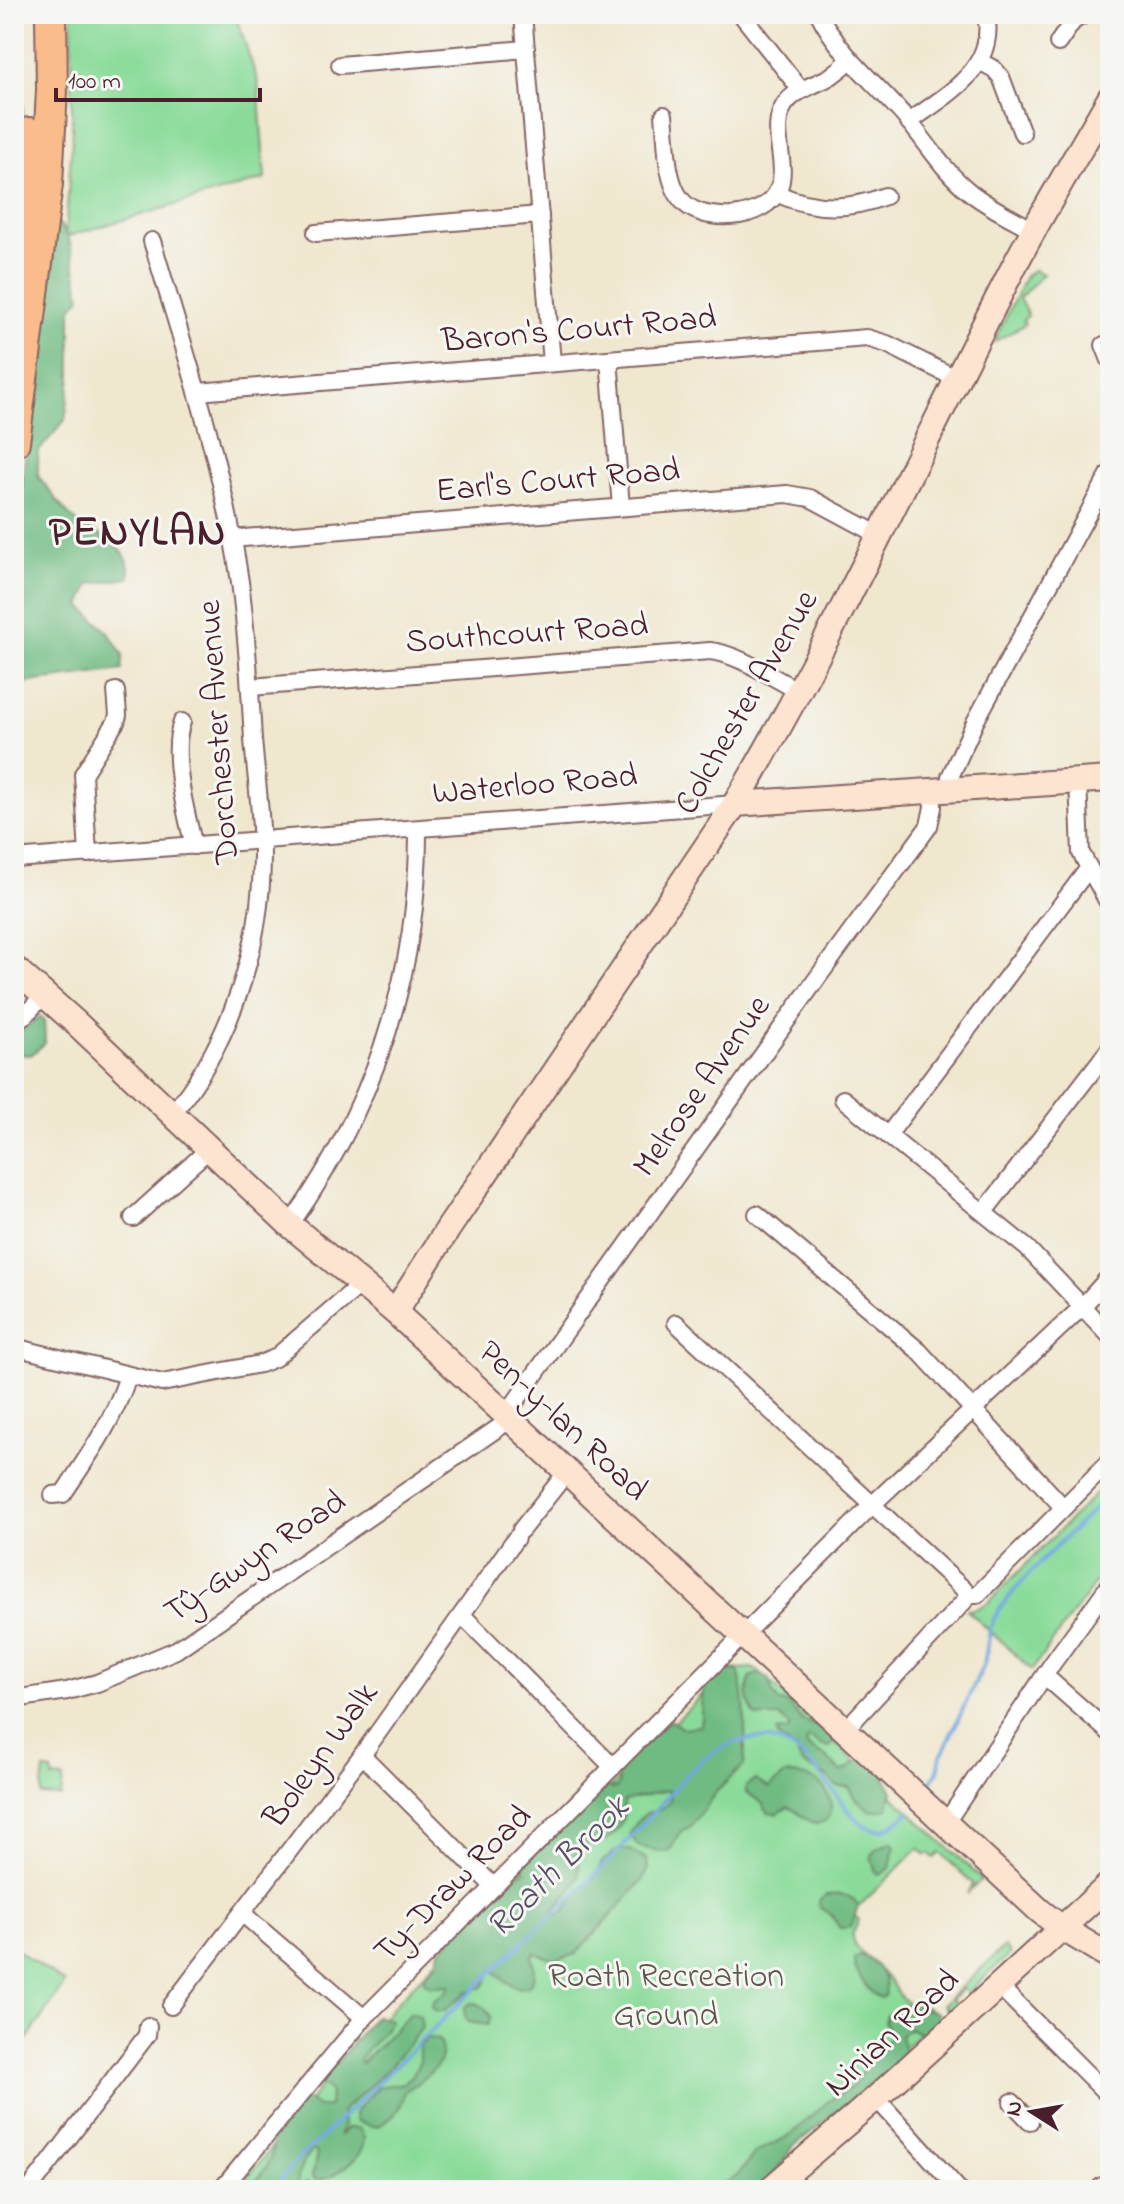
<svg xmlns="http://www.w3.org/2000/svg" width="1124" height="2204" font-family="'Indie Flower',sans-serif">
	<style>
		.green { fill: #8adb9a; stroke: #6a7d62; stroke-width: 2 }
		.forest { fill: #6fbb82; stroke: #5c6d56; stroke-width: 2 }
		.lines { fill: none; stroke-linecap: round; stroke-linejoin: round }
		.stream { stroke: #72a8e0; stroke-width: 4 }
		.street-casing { stroke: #846564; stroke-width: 20 }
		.secondary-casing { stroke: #846564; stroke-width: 28 }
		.highway-casing { stroke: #846564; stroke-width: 34 }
		.street { stroke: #fff; stroke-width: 16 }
		.secondary { stroke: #fde4d1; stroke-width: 24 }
		.highway { stroke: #fabc8b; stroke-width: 30 }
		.labels { text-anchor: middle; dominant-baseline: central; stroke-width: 6; stroke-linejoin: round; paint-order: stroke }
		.street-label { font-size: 34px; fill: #4a1f2b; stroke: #f6f6f2 }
		.park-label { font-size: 34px; fill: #5d574c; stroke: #f6f6f2 }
		.water-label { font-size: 36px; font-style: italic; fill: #584f6a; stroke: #f6f6f2 }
		.district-label { font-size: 42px; font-weight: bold; letter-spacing: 2px; fill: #4a1f2b; stroke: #f6f6f2 }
	</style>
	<rect width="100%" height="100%" fill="#f6f6f2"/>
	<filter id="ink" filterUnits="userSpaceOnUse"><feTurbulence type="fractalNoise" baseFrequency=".0125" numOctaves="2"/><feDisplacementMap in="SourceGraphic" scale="16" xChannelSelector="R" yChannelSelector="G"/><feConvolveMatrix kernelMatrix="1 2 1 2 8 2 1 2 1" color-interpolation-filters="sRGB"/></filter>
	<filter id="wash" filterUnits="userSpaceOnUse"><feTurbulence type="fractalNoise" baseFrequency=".006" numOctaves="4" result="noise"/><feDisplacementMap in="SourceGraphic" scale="32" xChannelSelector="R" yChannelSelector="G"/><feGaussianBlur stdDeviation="1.8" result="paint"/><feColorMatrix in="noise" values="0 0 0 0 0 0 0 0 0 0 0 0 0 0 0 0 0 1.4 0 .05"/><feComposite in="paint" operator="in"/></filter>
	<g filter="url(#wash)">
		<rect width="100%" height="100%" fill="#f0e7cf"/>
		<!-- green -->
		<g class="green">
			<path d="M72,14H235L258,82L265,179L65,237L72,140Z"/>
			<path d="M1034,270L1043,274L1019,298L1028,316L1023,320L1025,324L994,342L1026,275Z"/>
			<path d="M1110,1479V1562L1032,1670L967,1610L976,1609L989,1602Z"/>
			<path d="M752,1668L758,1671L982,1879L967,1894L973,1884L943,1855L940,1853L934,1858L929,1853L926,1855L919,1848L852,1913L859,1920L852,1935L856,1947L890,1981L901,1998L908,2003L927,2007L935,2017V2021L735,2190H237L342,2061L390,2010L521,1871L614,1784L723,1674L728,1670Z"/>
			<path d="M44,1770L52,1771V1778L63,1779L61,1797L41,1795Z"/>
			<path d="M1004,1947L1010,1954L967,1993L963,1989L952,1999L956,2003L948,2011L943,2005Z"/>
			<path d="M14,1948L65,1983L14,2059Z"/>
		</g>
		<!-- forest -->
		<g class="forest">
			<path d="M14,14H20L23,118L17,137L14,163Z"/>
			<path d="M59,223L69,239L81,297L71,309V377L65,420L38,452V476C49,489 59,505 71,517C93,537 133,540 129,578L90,584L81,606L109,633L123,655L122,670L22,683L14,689V539L23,517L21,496L26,449L55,227Z"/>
			<path d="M40,1016L44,1020L45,1043L31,1055L14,1054V1036Z"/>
			<path d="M728,1670L738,1671C746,1693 746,1741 744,1765L717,1791L690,1827L682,1830L670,1850L662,1852L638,1846L630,1834C633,1828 637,1820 643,1816C655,1807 665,1814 671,1797L667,1790L624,1801C626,1831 610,1844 581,1846L576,1852C587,1886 567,1889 553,1912L557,1915L563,1913L577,1893L595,1877L602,1862L618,1849L629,1850L647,1859L648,1868L642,1881L576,1954L555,1960L535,1953L532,1956C541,1998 514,1994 493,1969L483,1987L468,1991L445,2010L436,2011L432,2007L433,2001L446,1992L450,1985L431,1986L424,1982V1977L437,1963L440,1950L506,1879L525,1871L523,1863L591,1794L596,1796L601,1791L598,1787L607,1785L612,1789L617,1788L619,1783L617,1777L621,1771V1764L664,1725L671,1720L681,1728L701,1726C704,1710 700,1695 707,1680Z"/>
			<path d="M760,1674L769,1679L772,1692L779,1702L787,1703L802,1720L831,1732L834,1741L830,1747L823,1746L809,1738L806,1742L808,1747L825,1756L840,1771L846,1770L859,1759L880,1766L892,1792L887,1809L871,1811L857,1800L849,1787L836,1786C833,1783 830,1778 826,1776C813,1768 799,1769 797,1750L778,1737L777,1732L787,1731L791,1727L780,1717H757C747,1706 745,1689 751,1676Z"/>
			<path d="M794,1774C803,1776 812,1778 819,1783C831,1792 840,1823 816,1823C806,1822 797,1810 788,1807L777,1814L768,1813L762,1803L746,1792V1786L755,1780L769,1788L785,1775Z"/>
			<path d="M891,1842L896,1847L893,1851L890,1868L882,1874L876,1873L871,1857L876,1849Z"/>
			<path d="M826,1895C839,1894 851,1893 858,1905L852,1925L848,1928H840L831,1915L819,1907V1901Z"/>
			<path d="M861,1955C878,1962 889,1978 885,1995L881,1998C870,1995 852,1970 854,1958Z"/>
			<path d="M470,2003C481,2003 486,2007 491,2017L488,2025L469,2022L465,2016L464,2008Z"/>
			<path d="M905,2005C916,2012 923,2005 937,2013L940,2024L933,2033L923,2034L909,2028L901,2036L905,2052L900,2060L793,2147L767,2183L753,2190H719L721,2186L737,2176L756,2152L789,2136L828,2101L852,2087L876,2049L891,2038L885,2022L887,2015Z"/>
			<path d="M411,2013L420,2016L422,2028L386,2071L341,2112L343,2124L340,2135L347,2128H359C378,2150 336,2177 318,2181L312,2177L317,2153L314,2150C304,2158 295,2174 299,2186L306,2182L312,2183L311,2190H247C262,2176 277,2156 272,2135L303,2097L317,2107H329L330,2092L320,2082L375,2016L390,2020C384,2037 366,2045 359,2062L361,2064Z"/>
			<path d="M429,2038L439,2040C450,2066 423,2079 405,2091C402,2103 401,2107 393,2115C374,2131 380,2128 356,2121L355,2112L378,2087L403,2083L412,2076L419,2063V2046Z"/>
		</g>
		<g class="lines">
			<!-- stream -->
			<g class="stream">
				<path d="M929,1785L938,1771L941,1756L983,1666C988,1652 987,1638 992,1624C1001,1595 1085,1519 1110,1494"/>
				<path d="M272,2190L296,2161C372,2091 444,2017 519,1946C544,1923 570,1900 594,1876C614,1856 633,1835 652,1814C675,1790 696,1758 728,1745C819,1708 838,1841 884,1829C894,1826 902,1818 909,1812"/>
			</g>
		</g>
	</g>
	<g filter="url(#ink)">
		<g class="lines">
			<!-- street casing -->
			<g class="street-casing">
				<g id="street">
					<path d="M523,14L552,363"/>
					<path d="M741,14L801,90"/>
					<path d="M819,14C840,56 876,83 906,118C928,144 944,172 971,193C990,208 1014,219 1035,231"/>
					<path d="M1104,14L1110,19"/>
					<path d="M1058,43L1073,21L1086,14"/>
					<path d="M979,61L994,69L1001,77L1022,133"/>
					<path d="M340,65L526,49"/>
					<path d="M664,115C667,140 665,177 680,198C699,226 767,221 779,188C789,161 768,130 785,104C796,89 816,85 831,76C838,71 844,66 850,60"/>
					<path d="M909,122C947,94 997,69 986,14"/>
					<path d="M776,193C812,210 848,211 885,196"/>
					<path d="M316,233L540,215"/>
					<path d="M152,241C186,354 223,466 240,582C247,634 250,687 253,739C256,778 262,816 262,855C262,946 231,1043 172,1114"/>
					<path d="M1104,345L1110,360"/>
					<path d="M609,359L621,507"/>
					<path d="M197,392L867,338L887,344L957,379"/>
					<path d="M232,539L787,494L810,498L879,535"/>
					<path d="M250,687L710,651C736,653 775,679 799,691"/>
					<path d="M182,722C170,754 186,813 194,846"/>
					<path d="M1078,780L1081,853L1110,906"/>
					<path d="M949,788L950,777L975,722L1110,473"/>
					<path d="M88,854L83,774L116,722L118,715L116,691"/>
					<path d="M14,859L735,804"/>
					<path d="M14,1022L26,1014L45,994"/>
					<path d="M843,1099L1027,1248L1110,1336"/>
					<path d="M889,1134L1088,869"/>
					<path d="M984,1212L1110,1048"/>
					<path d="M757,1214L919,1351L1063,1507"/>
					<path d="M133,1218L209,1149"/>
					<path d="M290,1225C374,1106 419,976 418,829"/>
					<path d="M676,1323L970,1595"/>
					<path d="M14,1347L162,1383L260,1364L275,1358L361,1284"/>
					<path d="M506,1415L818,977L929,826L933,807L932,789"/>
					<path d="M53,1495L63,1494C89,1455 113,1422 128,1376"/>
					<path d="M521,1530L567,1472"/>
					<path d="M462,1615L613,1767"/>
					<path d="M1045,1676L1110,1733"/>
					<path d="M14,1699L67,1691L97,1683L176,1650L511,1419"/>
					<path d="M845,1730L970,1595H977L1110,1461"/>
					<path d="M362,1755L494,1887"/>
					<path d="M945,1824L1052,1664L1110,1584"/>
					<path d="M243,1914L364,2018"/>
					<path d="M997,1984L1110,2097"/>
					<path d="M171,2006L362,1755L516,1538"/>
					<path d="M876,2098L959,2190"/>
					<path d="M1012,2102L1030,2121"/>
					<path d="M29,2190L147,2035L148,2026"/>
					<path d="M221,2190L364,2018L873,1504L1082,1307L1110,1276"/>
					<path d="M1098,2190L1102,2186"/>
				</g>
			</g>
			<!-- secondary casing -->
			<g class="secondary-casing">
				<g id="secondary">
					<path d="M735,804L1110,779"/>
					<path d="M14,968L75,1022L290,1225L395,1312L1040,1911L1062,1928L1110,1957"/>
					<path d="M395,1312L448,1229L735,804C834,637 915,460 1003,288C1035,223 1074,161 1110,98"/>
					<path d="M769,2190L876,2098L1110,1884"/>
				</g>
			</g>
			<!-- highway casing -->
			<g class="highway-casing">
				<g id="highway">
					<path d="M20,233L29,133"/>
					<path d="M14,442L47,184L52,90L51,14"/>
				</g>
			</g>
			<!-- street -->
			<use href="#street" class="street"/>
			<!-- secondary -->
			<use href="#secondary" class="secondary"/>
			<!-- highway -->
			<use href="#highway" class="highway"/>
		</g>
	</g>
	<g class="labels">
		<!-- street labels -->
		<g class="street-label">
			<text transform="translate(579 331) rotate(-5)">Baron's Court Road</text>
			<text transform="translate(558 482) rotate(-5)">Earl's Court Road</text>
			<text transform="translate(527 635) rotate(-4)">Southcourt Road</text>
			<text transform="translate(748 703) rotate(-60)">Colchester Avenue</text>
			<text transform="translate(220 732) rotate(-94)">Dorchester Avenue</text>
			<text transform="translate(535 786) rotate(-5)">Waterloo Road</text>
			<text transform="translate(703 1087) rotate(-55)">Melrose Avenue</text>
			<text transform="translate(562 1422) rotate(43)">Pen-y-lan Road</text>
			<text transform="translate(256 1558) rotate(-34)">Tŷ-Gwyn Road</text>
			<text transform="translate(322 1756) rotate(-54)">Boleyn Walk</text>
			<text transform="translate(454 1885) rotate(-45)">Ty-Draw Road</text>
			<text transform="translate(893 2034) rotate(-43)">Ninian Road</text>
		</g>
		<!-- park labels -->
		<g class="park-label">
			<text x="666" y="1978">Roath Recreation<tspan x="666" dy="39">Ground</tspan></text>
		</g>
		<!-- water labels -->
		<g class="water-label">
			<text transform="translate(559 1868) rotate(-45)">Roath Brook</text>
		</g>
		<!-- district labels -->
		<g class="district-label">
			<text x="138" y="533">PENYLAN</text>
		</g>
	</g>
	<!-- margin -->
	<rect width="1124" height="2204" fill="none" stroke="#f6f6f2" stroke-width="48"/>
	<!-- north arrow -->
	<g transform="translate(1032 2112) rotate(281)" stroke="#f6f6f2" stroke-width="6" paint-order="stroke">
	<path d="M0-6L14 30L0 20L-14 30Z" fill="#4a1f2b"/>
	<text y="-12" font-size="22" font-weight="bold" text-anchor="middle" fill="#4a1f2b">N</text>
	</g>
	<!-- scale -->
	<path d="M56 88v12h204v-12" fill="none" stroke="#4a1f2b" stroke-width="4"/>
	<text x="68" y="88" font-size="24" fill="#4a1f2b" stroke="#f6f6f2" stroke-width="6" paint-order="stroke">100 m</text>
</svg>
